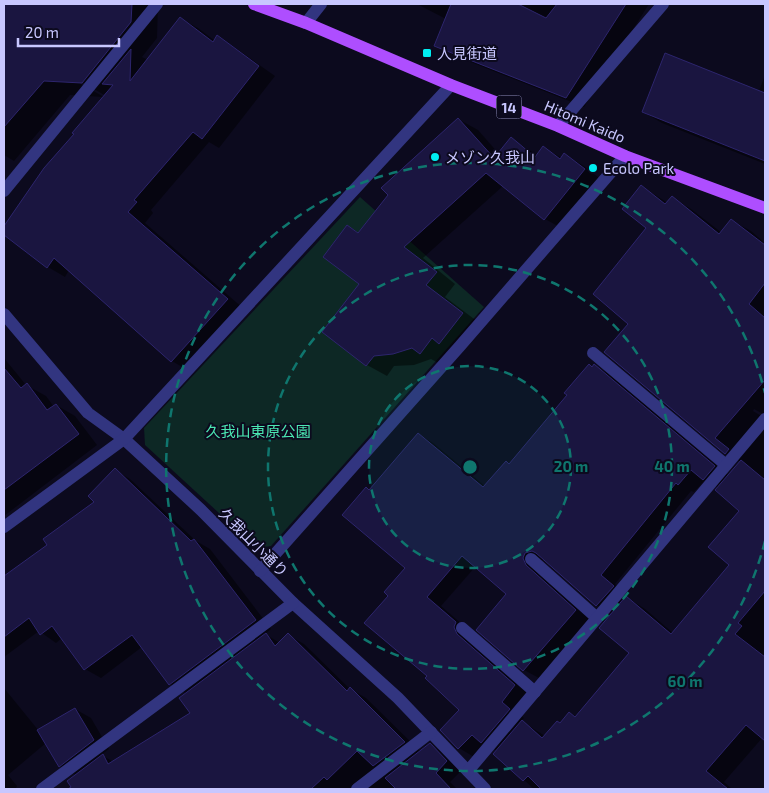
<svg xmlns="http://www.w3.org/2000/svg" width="769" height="793" font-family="'Exo 2','Noto Sans JP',sans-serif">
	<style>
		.green { fill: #0d2825 }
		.shadow { fill: #0007; fill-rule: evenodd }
		.building { fill: #1a1540; stroke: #2d256d }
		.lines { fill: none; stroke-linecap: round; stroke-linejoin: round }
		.lane { stroke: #323580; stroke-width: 12 }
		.street { stroke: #323580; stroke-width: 12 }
		.primary { stroke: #ae4eff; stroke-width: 12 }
		.ring { fill: none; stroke: #0f766e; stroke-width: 2.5; stroke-dasharray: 9 6 }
		.poi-dot { fill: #00eef2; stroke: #0c0a1e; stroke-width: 2 }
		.labels { text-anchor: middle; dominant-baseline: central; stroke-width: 4; stroke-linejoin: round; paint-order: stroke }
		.shield { fill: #0c0a1e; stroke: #908ebc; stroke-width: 1 }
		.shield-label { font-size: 14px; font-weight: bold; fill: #c8c7ff }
		.poi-label { font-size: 15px; fill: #c8c7ff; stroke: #0c0a1e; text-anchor: start }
		.street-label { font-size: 15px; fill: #c8c7ff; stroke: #0c0a1e }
		.park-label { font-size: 15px; fill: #4be7b3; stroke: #0c0a1e }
		.centre { fill: #0f766e; stroke: #0c0a1e; stroke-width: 2.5 }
		.ring-label { font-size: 15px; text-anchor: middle; font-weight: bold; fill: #0f766e; stroke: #0c0a1e; stroke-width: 4; stroke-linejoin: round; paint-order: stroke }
	</style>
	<rect width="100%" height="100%" fill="#0c0a1e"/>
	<!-- green -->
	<path class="green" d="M360,197L484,307L271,546L257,548L145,445L144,428Z"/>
	<!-- shadow -->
	<g class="shadow">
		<path d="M4,4H158L157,38L142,57L148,60L181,19L198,28L215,41L217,37L234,47L275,76L219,148L209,142L151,210L153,213L145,223L244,309L189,371L172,361L69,270L65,277L48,267L4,233V228L45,169L76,134L106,96L77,79L76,81L104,97L70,95L14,161L4,155Z"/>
		<path d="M417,4H649L584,107L453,55L436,45L446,19Z"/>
		<path d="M765,75V164L662,123L643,112L759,91Z"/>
		<path d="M458,119L478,130L499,154L511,139L537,155L543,148L562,158L565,155L584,166L604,182L565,230L545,219L503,186L423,258L455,284L445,297L482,325L440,364L431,359L414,365L394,366L387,376L367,365L324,332L361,284L348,226L359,233Z"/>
		<path d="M642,187L668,203L672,198L691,209L722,233L732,221L751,231L765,243V415L754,409L753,411L765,418V740L763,737L724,782L732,789H534L495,754L497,751L486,744L474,757L459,748L442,730L461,710L429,676L390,596L407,568L370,491L418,434L433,443L486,487L510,465L594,366L609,374L729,476L741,462L726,453L630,324L647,228ZM705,480L719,488L741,510L731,565L673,633L645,609L626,597L628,595L615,584L691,491L694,492ZM546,559L597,605L612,614L631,653L577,717L570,713L561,724L545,736L521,721L524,718L516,711L529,694L471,632L441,606L476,566L508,593L524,670L539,678L590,619L540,561Z"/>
		<path d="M4,358L26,385L46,396L54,407L56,405L75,416L97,445L4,516Z"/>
		<path d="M115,470L130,479L196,541L210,549L271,629L265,634L280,643L288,635L304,644L350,689L366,698L421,752L430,745L446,754L462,770L450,782L457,789H293L253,748L222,776L234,789H73L68,781L76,775L60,766L46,743L8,775L17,786L16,788L18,789H4V688L39,731L75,709L91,718L109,749L101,755L114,762L192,714L187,694L170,684L142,647L101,678L85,669L62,638L56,643L39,631L4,657V604L6,602L4,599V577L49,545L96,502Z"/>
	</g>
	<!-- building -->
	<g class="building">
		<path d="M4,4H132L131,22L82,83L44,81L4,127Z"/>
		<path d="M451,4H518L546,18L557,4H626L566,98L434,46Z"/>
		<path d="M180,17L213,42L217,35L259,66L202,139L193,132L134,200L137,202L128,212L228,299L171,362L54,258L47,268L4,235V226L44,168L74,134L72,133L113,85L102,84L131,49L130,81Z"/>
		<path d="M665,53L765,93V161L642,112Z"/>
		<path d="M458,118L494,158L511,137L535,157L543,146L560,159L564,153L585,169L544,220L486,173L404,247L437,272L426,285L463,313L439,344L432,338L420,354L412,348L393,354L374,356L366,366L322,332L359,284L323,257L347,225L358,233L388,195L381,188Z"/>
		<path d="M641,185L665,204L672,196L719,234L731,219L765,245V283L749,304L765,318V380L715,438L729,449L725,454L604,352L628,324L593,294L646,228L622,209Z"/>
		<path d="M589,364L592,367L594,364L715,466L703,480L691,470L678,485L676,483L601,575L614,586L596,606L536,553L532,551L525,553L523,558L526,565L576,610L523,671L476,630L506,594L462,556L427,597L456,622L454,627L457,634L515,685L502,702L510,709L481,743L472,735L458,749L440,730L459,710L425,678L427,676L364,623L388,596L384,592L405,568L342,515L366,487L369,490L418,433L483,487L506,461L509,464L567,395L564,393Z"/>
		<path d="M4,368L21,388L27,383L47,410L56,404L79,434L4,490Z"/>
		<path d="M741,460L765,480V591L738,623L742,626L735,634L765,657V741L746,725L706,771L728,789H541L528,776L523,781L493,754L522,720L542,738L557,721L560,723L569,712L575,717L629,653L599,628L626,596L671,634L729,565L708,547L739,511L715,490Z"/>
		<path d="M115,468L191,541L194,539L256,620L169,685L132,635L84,670L52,626L40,635L29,618L4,637V576L47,545L43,539L94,502L88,496Z"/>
		<path d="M266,633L275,646L288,633L347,691L350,687L405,742L373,766L357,751L327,780L324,777L311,789H68L71,787L67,781L103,754L108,764L190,713L179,698Z"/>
		<path d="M75,708L94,740L59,767L37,730Z"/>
		<path d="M430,743L447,761L436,773L451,789H396L385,778Z"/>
	</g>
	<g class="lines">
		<!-- lane -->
		<g class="lane">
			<path d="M593,353L726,465"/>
			<path d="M531,559L597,618"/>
			<path d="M462,628L535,692"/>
		</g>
		<!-- street -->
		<g class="street">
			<path d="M306,23L321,4"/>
			<path d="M558,126L663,4"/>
			<path d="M4,191L157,4"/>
			<path d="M4,314L88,413L124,439L201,510L293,603L398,698L485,789"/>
			<path d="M4,527L124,439L451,85"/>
			<path d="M260,571L460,346L625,156"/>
			<path d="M468,771L765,419"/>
			<path d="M42,789L293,603"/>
			<path d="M357,789L431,732"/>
		</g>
		<!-- primary -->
		<path class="primary" d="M254,4L306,23L451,85L558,126L625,156L765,208"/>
	</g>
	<!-- distance rings -->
	<circle cx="470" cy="467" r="101" fill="#0f766e" fill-opacity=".12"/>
	<g class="ring">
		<circle cx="470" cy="467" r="101"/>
		<circle cx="470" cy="467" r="202"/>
		<path d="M765 541A304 304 0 1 1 765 393"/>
	</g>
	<!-- markers -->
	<g class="poi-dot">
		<rect x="422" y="48" width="10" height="10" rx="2.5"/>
		<circle cx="435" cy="157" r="5"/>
		<circle cx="593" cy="168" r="5"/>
	</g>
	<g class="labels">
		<!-- shield labels -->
		<rect class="shield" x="496.5" y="95.5" width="25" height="23" rx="4"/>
		<g class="shield-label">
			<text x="509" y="107">14</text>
		</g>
		<!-- poi labels -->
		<g class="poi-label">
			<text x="437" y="53">人見街道</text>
			<text x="445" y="157">メゾン久我山</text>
			<text x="603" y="168">Ecolo Park</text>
		</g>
		<!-- street labels -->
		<g class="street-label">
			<text transform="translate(585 121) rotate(23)">Hitomi Kaido</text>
			<text transform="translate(254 542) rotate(45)">久我山小通り</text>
		</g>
		<!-- park labels -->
		<g class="park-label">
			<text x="258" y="431">久我山東原公園</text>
		</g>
	</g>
	<circle cx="470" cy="467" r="8" class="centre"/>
	<g class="ring-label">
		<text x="571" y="472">20 m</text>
		<text x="672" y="472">40 m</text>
		<text x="685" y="687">60 m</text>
	</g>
	<!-- border -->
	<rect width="769" height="793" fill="none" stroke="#c8c7ff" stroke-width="10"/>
	<!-- scale -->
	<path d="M18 38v8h101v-8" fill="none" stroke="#c8c7ff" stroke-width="2.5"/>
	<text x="25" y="38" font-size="15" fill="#c8c7ff" stroke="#0c0a1e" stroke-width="4" paint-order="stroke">20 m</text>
</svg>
